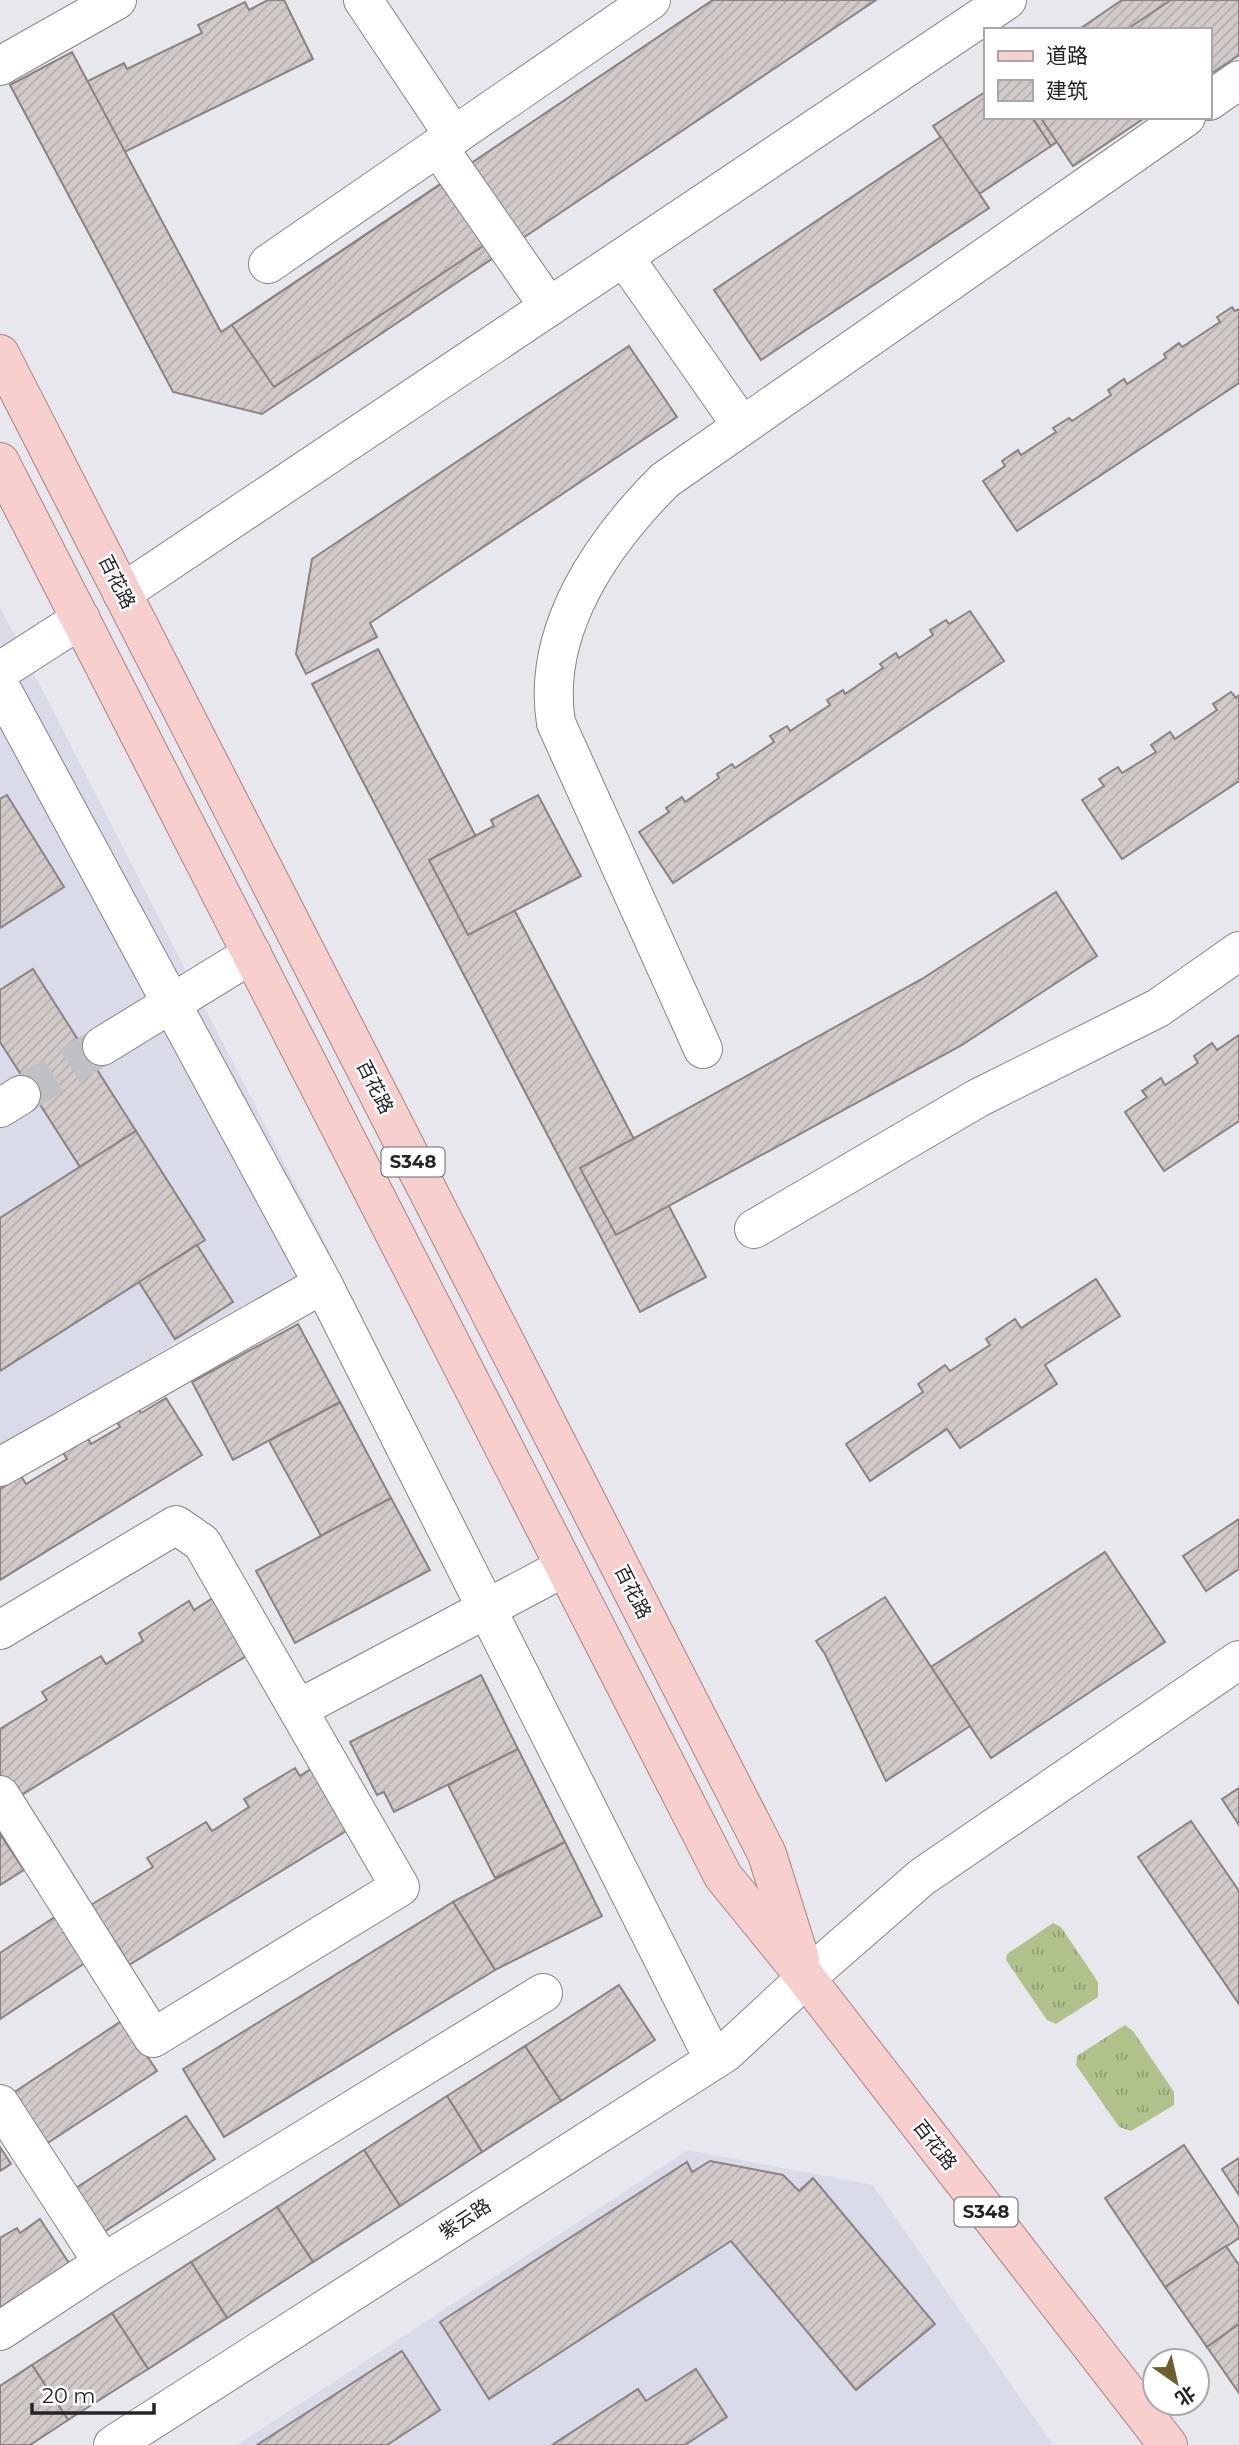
<svg xmlns="http://www.w3.org/2000/svg" width="1239" height="2445" font-family="Montserrat,'Noto Sans SC',sans-serif">
	<style>
		.built { fill: #d9dbe8 }
		.grass { fill: url(#grass-tufts) }
		.building { fill: url(#building-hatch); stroke: #8a8382; stroke-width: 2 }
		.lines { fill: none; stroke-linecap: round; stroke-linejoin: round }
		.minor-tunnel { stroke: #c0c1c6; stroke-width: 38; stroke-dasharray: 38 19; stroke-linecap: butt }
		.minor-casing { stroke: #84848a; stroke-width: 40 }
		.major-casing { stroke: #aa807d; stroke-width: 40 }
		.minor { stroke: #fff; stroke-width: 38 }
		.major { stroke: #f7d0cd; stroke-width: 38 }
		.labels { text-anchor: middle; dominant-baseline: central; stroke-width: 5; stroke-linejoin: round; paint-order: stroke }
		.shield { fill: #fff; stroke: #666668; stroke-width: 2 }
		.shield-label { font-size: 18px; font-weight: bold; fill: #252527 }
		.street-label { font-size: 19px; fill: #252527; stroke: #fff }
	</style>
	<defs>
		<pattern id="grass-tufts" width="24" height="20" patternUnits="userSpaceOnUse" patternTransform="scale(1.75)"><rect width="24" height="20" fill="#b0c289"/><path d="M3 7l-1-3M5 7V3M7 7l1-3M15 17l-1-3M17 17v-4M19 17l1-3" fill="none" stroke="#8f9d70"/></pattern>
		<pattern id="building-hatch" width="6" height="6" patternUnits="userSpaceOnUse" patternTransform="scale(1.75)"><rect width="6" height="6" fill="#d1cac8"/><path d="M-1 1l2-2M0 6l6-6M5 7l2-2" fill="none" stroke="#b3adac"/></pattern>
	</defs>
	<rect width="100%" height="100%" fill="#e7e8ee"/>
	<!-- built -->
	<g class="built">
		<path d="M0,607L333,1258L176,1342L0,1452Z"/>
		<path d="M688,2150L873,2185L1053,2445H237Z"/>
	</g>
	<!-- grass -->
	<g class="grass">
		<path d="M1053,1923L1061,1927L1098,1982V1997L1056,2024L1047,2020L1006,1960L1007,1954Z"/>
		<path d="M1125,2025L1133,2031L1174,2092V2105L1131,2131L1119,2127L1076,2065L1077,2056Z"/>
	</g>
	<!-- building -->
	<g class="building">
		<path d="M268,0H284L313,59L88,170L56,105L85,91L82,84L124,63L127,69L202,33L198,25L245,2L249,10Z"/>
		<path d="M713,0H853L547,207L503,142Z"/>
		<path d="M713,0H876L262,414L173,392L10,85L72,52L221,332Z"/>
		<path d="M1122,0H1239V20L1209,40V30H1078Z"/>
		<path d="M1171,0H1239V55L1209,75V30H1126Z"/>
		<path d="M985,92V117H1032L1051,146L979,194L933,126Z"/>
		<path d="M1032,117H1093L1051,146Z"/>
		<path d="M1040,117H1146L1073,166Z"/>
		<path d="M941,137L989,208L761,360L714,290Z"/>
		<path d="M447,180L489,242L274,387L232,325Z"/>
		<path d="M1232,307L1235,311L1239,309V383L1017,531L983,481L1005,466L1002,461L1018,450L1021,455L1056,432L1053,428L1069,418L1072,421L1111,395L1108,390L1124,379L1127,384L1166,358L1164,354L1179,343L1182,347L1220,322L1217,317Z"/>
		<path d="M629,346L677,417L370,623L377,637L306,674L296,654L312,559Z"/>
		<path d="M970,611L1004,661L673,883L639,832L669,812L666,808L682,797L685,802L719,778L717,774L732,764L735,768L774,742L770,736L787,726L790,731L830,705L827,700L843,690L845,694L883,668L880,664L896,653L899,658L933,635L930,630L946,620L949,624Z"/>
		<path d="M378,649L706,1277L640,1312L312,684Z"/>
		<path d="M1231,692L1236,698L1239,695V781L1122,859L1082,800L1104,786L1099,779L1118,767L1122,773L1156,752L1151,745L1170,732L1175,739L1217,710L1213,704Z"/>
		<path d="M7,795L64,887L0,928V799Z"/>
		<path d="M538,795L581,876L468,935L429,860L494,826L491,820Z"/>
		<path d="M1056,892L1097,956L962,1045L616,1235L580,1168L922,979Z"/>
		<path d="M33,969L136,1131L80,1167L0,1042V990Z"/>
		<path d="M1239,1035V1121L1164,1171L1125,1112L1147,1097L1142,1091L1161,1078L1165,1085L1198,1063L1194,1056L1212,1043L1217,1050Z"/>
		<path d="M136,1131L205,1240L0,1371V1218Z"/>
		<path d="M197,1245L233,1302L175,1339L139,1282Z"/>
		<path d="M1096,1279L1120,1316L1045,1365L1057,1384L960,1448L947,1429L870,1481L846,1444L923,1392L918,1384L945,1365L950,1371L990,1345L986,1339L1015,1319L1021,1328Z"/>
		<path d="M298,1324L340,1402L233,1460L192,1382Z"/>
		<path d="M166,1398L202,1455L0,1580V1489L21,1476L26,1484L67,1459L62,1451L86,1435L91,1444L120,1427L114,1418L136,1405L141,1413Z"/>
		<path d="M340,1402L391,1498L321,1536L269,1441Z"/>
		<path d="M391,1498L430,1570L295,1643L256,1571Z"/>
		<path d="M1239,1519V1569L1206,1591L1183,1556Z"/>
		<path d="M1105,1552L1165,1642L991,1758L931,1667Z"/>
		<path d="M885,1597L970,1726L886,1781L825,1654L816,1641Z"/>
		<path d="M213,1598L248,1655L15,1799L0,1774V1729L47,1700L42,1692L101,1656L106,1664L143,1641L139,1633L189,1601L194,1610Z"/>
		<path d="M481,1675L518,1749L394,1812L384,1792L377,1795L350,1742Z"/>
		<path d="M518,1749L565,1842L495,1878L448,1785Z"/>
		<path d="M318,1764L356,1825L129,1965L118,1946L112,1950L86,1908L153,1867L147,1858L206,1822L212,1831L249,1807L244,1799L295,1768L300,1776Z"/>
		<path d="M1239,1788V1825L1222,1799Z"/>
		<path d="M1191,1821L1239,1891V2004L1138,1857Z"/>
		<path d="M0,1834L24,1870L0,1885Z"/>
		<path d="M565,1842L602,1916L495,1970L453,1902Z"/>
		<path d="M453,1902L495,1970L224,2137L183,2069Z"/>
		<path d="M55,1917L85,1963L0,2019V1953Z"/>
		<path d="M619,1985L655,2040L561,2101L525,2046Z"/>
		<path d="M123,2020L157,2071L46,2144L13,2093Z"/>
		<path d="M525,2046L561,2101L482,2152L447,2096Z"/>
		<path d="M447,2096L482,2152L400,2206L364,2150Z"/>
		<path d="M186,2116L215,2159L104,2232L76,2188Z"/>
		<path d="M1184,2145L1239,2228V2238L1165,2287L1105,2198Z"/>
		<path d="M0,2147L11,2164L0,2171Z"/>
		<path d="M364,2150L400,2206L313,2262L277,2207Z"/>
		<path d="M1239,2158V2195L1222,2169Z"/>
		<path d="M710,2161L783,2175L799,2191L813,2178L935,2324L856,2390L731,2241L489,2399L440,2322L687,2162L692,2172Z"/>
		<path d="M277,2207L313,2262L227,2318L191,2262Z"/>
		<path d="M40,2219L69,2263L0,2308V2238L17,2228L20,2233Z"/>
		<path d="M1226,2246L1239,2265V2324L1207,2347L1165,2287Z"/>
		<path d="M191,2262L227,2318L148,2369L112,2313Z"/>
		<path d="M112,2313L148,2369L68,2420L32,2365Z"/>
		<path d="M1239,2324V2393L1207,2347Z"/>
		<path d="M402,2351L440,2410L387,2445H257Z"/>
		<path d="M32,2365L68,2420L30,2445H0V2386Z"/>
		<path d="M696,2369L727,2417L685,2445H552L638,2389L646,2401Z"/>
	</g>
	<g class="lines">
		<!-- minor-tunnel -->
		<path class="minor-tunnel" d="M21,1095L102,1046"/>
		<!-- minor casing -->
		<g class="minor-casing">
			<g id="minor">
				<path d="M363,0L454,136"/>
				<path d="M0,66L117,0"/>
				<path d="M1209,101L1239,80"/>
				<path d="M438,147L549,307"/>
				<path d="M624,257L742,426"/>
				<path d="M268,264L651,0"/>
				<path d="M122,593L1007,0"/>
				<path d="M0,671L81,619"/>
				<path d="M0,686L323,1284L714,2060"/>
				<path d="M102,1046L252,954"/>
				<path d="M703,1049L556,723C541,630 602,543 665,480L1186,117"/>
				<path d="M0,1108L21,1095"/>
				<path d="M754,1229L978,1098L1158,1008L1239,951"/>
				<path d="M0,1467L323,1284"/>
				<path d="M0,1630L176,1525L202,1543L400,1887L153,2038L0,1795"/>
				<path d="M298,1709L565,1567"/>
				<path d="M0,2104L103,2263"/>
				<path d="M0,2331L103,2263L543,1993"/>
				<path d="M113,2445L725,2053L806,1978L922,1877L1239,1660"/>
			</g>
		</g>
		<!-- major casing -->
		<g class="major-casing">
			<g id="major">
				<path d="M0,354L767,1854L800,1959"/>
				<path d="M0,462L723,1876L806,1978L1168,2445"/>
			</g>
		</g>
		<!-- minor -->
		<use href="#minor" class="minor"/>
		<!-- major -->
		<use href="#major" class="major"/>
	</g>
	<g class="labels">
		<!-- shield labels -->
		<g class="shield">
			<rect x="381.5" y="1147.5" width="63" height="29" rx="5"/>
			<rect x="954.5" y="2197.5" width="63" height="29" rx="5"/>
		</g>
		<g class="shield-label">
			<text x="413" y="1162">S348</text>
			<text x="986" y="2212">S348</text>
		</g>
		<!-- street labels -->
		<g class="street-label">
			<text transform="translate(117 582) rotate(63)">百花路</text>
			<text transform="translate(375 1087) rotate(63)">百花路</text>
			<text transform="translate(633 1592) rotate(63)">百花路</text>
			<text transform="translate(935 2145) rotate(52)">百花路</text>
			<text transform="translate(465 2219) rotate(-33)">紫云路</text>
		</g>
	</g>
	<!-- legend -->
	<rect x="984" y="28" width="228" height="91" fill="#ffffff" stroke="#a8a8a9" stroke-width="2"/>
	<rect x="998" y="51" width="35" height="10" fill="#f7d0cd" stroke="#a8a8a9" stroke-width="2"/>
	<text x="1046" y="63" font-size="21" fill="#252527">道路</text>
	<rect x="998" y="80" width="35" height="21" fill="url(#building-hatch)" stroke="#a8a8a9" stroke-width="2"/>
	<text x="1046" y="98" font-size="21" fill="#252527">建筑</text>
	<!-- north arrow -->
	<g transform="translate(1176 2382) rotate(146)"><circle r="33" fill="#ffffff" stroke="#a8a8a9" stroke-width="2"/>
	<path d="M0-5L12 26L0 18L-12 26Z" fill="#6d602d"/>
	<text y="-10" font-size="19" font-weight="bold" text-anchor="middle" fill="#252527">北</text>
	</g>
	<!-- scale -->
	<path d="M32 2403v10h122v-10" fill="none" stroke="#252527" stroke-width="3.5"/>
	<text x="42" y="2403" font-size="21" fill="#252527" stroke="#ffffff" stroke-width="5" paint-order="stroke">20 m</text>
</svg>
